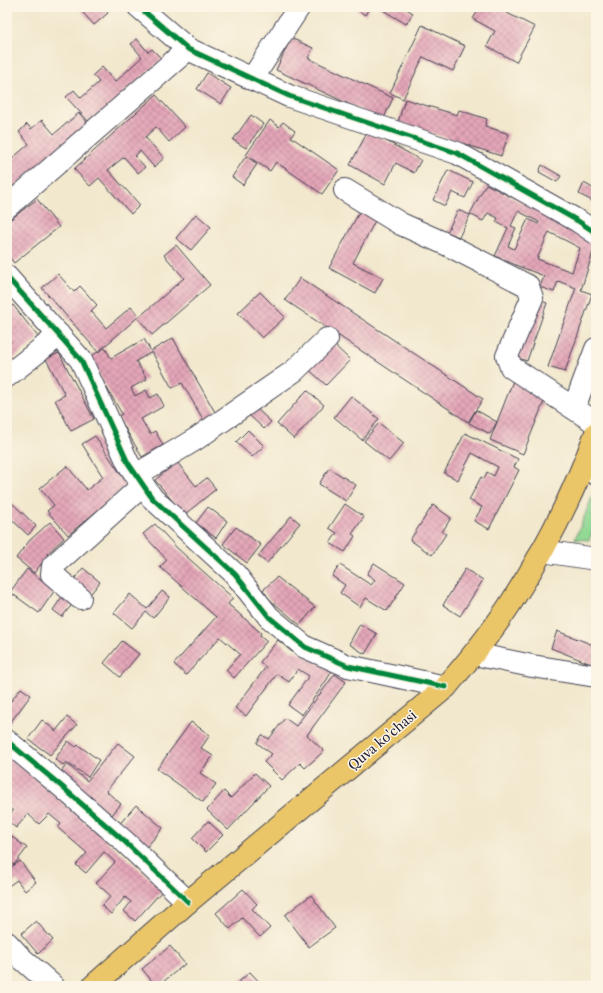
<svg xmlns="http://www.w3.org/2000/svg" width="603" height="993" font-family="'Libre Caslon Text',serif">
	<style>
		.grass { fill: url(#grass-tufts); stroke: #5a7e68 }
		.building { fill: url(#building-cross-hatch); fill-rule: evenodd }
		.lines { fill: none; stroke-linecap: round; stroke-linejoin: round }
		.minor-casing { stroke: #414051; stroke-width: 24 }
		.major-casing { stroke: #414051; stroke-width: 24 }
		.minor { stroke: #fff; stroke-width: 22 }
		.major { stroke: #ebc669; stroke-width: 22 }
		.cycleway-casing { stroke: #fcf5e5; stroke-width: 8 }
		.cycleway { stroke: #00873e; stroke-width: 5 }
		.labels { text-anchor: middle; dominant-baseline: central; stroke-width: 3; stroke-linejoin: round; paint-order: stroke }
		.street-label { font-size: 13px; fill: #22223b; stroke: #fcf5e5 }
	</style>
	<defs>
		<pattern id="grass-tufts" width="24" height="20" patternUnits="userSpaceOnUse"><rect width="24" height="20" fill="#92d994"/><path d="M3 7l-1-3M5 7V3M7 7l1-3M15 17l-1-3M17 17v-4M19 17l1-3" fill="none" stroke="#7eba80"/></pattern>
		<pattern id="building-cross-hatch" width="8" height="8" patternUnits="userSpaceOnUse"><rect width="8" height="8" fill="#e4a6b8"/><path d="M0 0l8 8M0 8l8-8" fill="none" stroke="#b88797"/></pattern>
	</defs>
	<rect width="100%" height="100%" fill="#fcf5e5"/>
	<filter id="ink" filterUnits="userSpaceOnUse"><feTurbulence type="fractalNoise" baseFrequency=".025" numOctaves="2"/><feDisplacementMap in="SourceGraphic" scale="8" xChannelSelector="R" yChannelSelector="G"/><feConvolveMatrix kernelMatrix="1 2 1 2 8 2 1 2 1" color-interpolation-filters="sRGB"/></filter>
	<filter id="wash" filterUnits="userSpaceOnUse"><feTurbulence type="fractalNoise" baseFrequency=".012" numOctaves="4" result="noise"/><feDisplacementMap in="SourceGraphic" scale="16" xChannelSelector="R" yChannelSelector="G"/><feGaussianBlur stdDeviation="0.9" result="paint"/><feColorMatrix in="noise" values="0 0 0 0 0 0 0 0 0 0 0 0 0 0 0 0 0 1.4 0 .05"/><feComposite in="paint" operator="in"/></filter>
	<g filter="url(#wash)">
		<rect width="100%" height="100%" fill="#f1e8cd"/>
		<!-- grass -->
		<path class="grass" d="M596,488V523L589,540L575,539Z"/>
		<g id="blocks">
			<!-- building -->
			<g class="building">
				<path d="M78,7H103L108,13L94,25Z"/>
				<path d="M353,7H370L365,15Z"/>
				<path d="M378,7H403L413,13L406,24Z"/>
				<path d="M480,7H508L505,12L535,27L516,62L487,46L495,31L473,19Z"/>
				<path d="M422,25L465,46L453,71L423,57L403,99L390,93Z"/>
				<path d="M291,38L313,48L308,58L393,98L383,120L276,70Z"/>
				<path d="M137,39L148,52L152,49L162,59L90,123L66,97L74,90L81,98L99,82L93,75L102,67L115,82L142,57L131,44Z"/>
				<path d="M207,73L231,88L221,104L197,89Z"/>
				<path d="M156,95L185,127L169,142L156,127L145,137L164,158L154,167L140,151L135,156L145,167L138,173L124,157L108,170L140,205L131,214L99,178L90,186L74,169Z"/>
				<path d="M405,99L457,115L459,110L487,119L485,126L509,134L501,156L398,122Z"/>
				<path d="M79,113L88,123L7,193V163L29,144L19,132L27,124L31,129L42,120L54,134Z"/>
				<path d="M251,115L263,124L246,148L233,140Z"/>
				<path d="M270,120L279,127L283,122L295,131L291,137L339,170L322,194L276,162L270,171L246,155Z"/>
				<path d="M368,131L421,160L414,173L396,163L385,184L350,165Z"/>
				<path d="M246,156L257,164L243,185L232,177Z"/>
				<path d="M542,165L561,176L557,182L539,172Z"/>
				<path d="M448,170L473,182L465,198L452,192L445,206L433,200Z"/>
				<path d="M584,183L596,190V203L579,194Z"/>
				<path d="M486,184L523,203L525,198L596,243L581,290L592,294L565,372L548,367L576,288L558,281L554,292L540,287L544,276L518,266L495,256L508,228L496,222L498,218L488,213L483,221L470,214ZM518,211L539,222L538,224L528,219L514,249L508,246L516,228L511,226ZM549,232L580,248L572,272L537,259Z"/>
				<path d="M37,199L59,227L14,263L7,254V222Z"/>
				<path d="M362,207L378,215L353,263L383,278L375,293L329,268Z"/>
				<path d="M458,210L470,215L459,237L447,232Z"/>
				<path d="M196,214L211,227L191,250L176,238Z"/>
				<path d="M176,245L210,285L152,335L138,318L184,278L164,255Z"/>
				<path d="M58,274L74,292L80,286L97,305L91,311L106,328L131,307L139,316L98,352L42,288Z"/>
				<path d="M300,278L483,399L468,422L285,300Z"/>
				<path d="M260,292L285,317L262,338L238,313Z"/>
				<path d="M533,298L547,303L527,361L512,356Z"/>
				<path d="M13,305L39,338L8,363L7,362V346L11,342L7,337V309Z"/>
				<path d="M173,338L216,414L204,421L182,383L172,388L152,352L136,361L147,379L131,388L135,396L146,390L150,398L158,394L164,406L141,419L150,434L155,431L163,445L142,457L118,416L122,414L89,357L105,348L111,358L144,339L151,351Z"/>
				<path d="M329,340L350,360L326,385L305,366Z"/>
				<path d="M59,353L94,419L71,431L55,400L65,395L46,359Z"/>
				<path d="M513,381L547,394L523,454L490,440Z"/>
				<path d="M307,390L324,405L294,439L277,424Z"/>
				<path d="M351,396L379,419L362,440L334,417Z"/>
				<path d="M254,406L271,422L264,429L247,413Z"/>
				<path d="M476,410L497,422L490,434L469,423Z"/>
				<path d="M379,423L404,443L389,461L364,441Z"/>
				<path d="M248,430L264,446L252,457L236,442Z"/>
				<path d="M465,433L518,459L514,467L519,470L489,529L474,521L482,507L469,500L481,477L484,479L487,472L494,476L498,467L472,453L458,480L444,473Z"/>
				<path d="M95,436L128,485L68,535L47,511L54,505L40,488L67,466L87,490L103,477L82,444Z"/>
				<path d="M177,462L196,486L207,478L216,489L184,515L155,480Z"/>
				<path d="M329,468L356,485L346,501L319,484Z"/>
				<path d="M7,498L36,526L28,535L7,515Z"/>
				<path d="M345,504L364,517L352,534L355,536L345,552L330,543L337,533L329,528Z"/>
				<path d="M433,505L451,518L442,532L446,534L432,555L410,540Z"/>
				<path d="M208,507L227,521L216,538L196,523Z"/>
				<path d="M291,516L300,523L267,563L258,556Z"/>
				<path d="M50,522L64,538L47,554L48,555L34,573L16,558L30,540Z"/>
				<path d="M155,524L177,548L233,598L228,604L261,633L260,635L267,641L234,678L226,670L240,654L220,637L186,675L174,664L216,617L160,567L167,560L143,534Z"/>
				<path d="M236,527L261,545L247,563L223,544Z"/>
				<path d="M374,563L405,583L387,611L366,598L360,607L340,593L345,585L332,576L340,565L371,585L375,580L367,574Z"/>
				<path d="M83,568L100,582L88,597L71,583Z"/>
				<path d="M27,569L55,590L39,613L10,592Z"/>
				<path d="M465,569L483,580L460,616L443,605Z"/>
				<path d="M277,577L315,607L300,625L269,599L263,590Z"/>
				<path d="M162,591L170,597L153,618L146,612L132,628L114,613L130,594L147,609Z"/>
				<path d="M64,594L74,602L62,617L53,610Z"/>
				<path d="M360,624L377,634L365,654L349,644Z"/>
				<path d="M557,631L596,646V666L551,648Z"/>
				<path d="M278,640L292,652L294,650L332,671L326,681L302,715L288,705L309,676L298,669L289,682L277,674L246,716L235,708L266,667L260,662Z"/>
				<path d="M122,641L139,654L120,677L104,663Z"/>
				<path d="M335,674L346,682L307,735L324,751L305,768L300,763L282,780L264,762L272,754L257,743L262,735L269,739L285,718L296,726Z"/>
				<path d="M21,688L31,695L7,727V699L11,701Z"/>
				<path d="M67,717L77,725L50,755L28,739L42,720L55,730V732Z"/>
				<path d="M191,722L210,735L201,748L213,756L200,773L216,784L203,802L157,769Z"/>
				<path d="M68,741L76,747L78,745L99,760L88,777L66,762L63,765L55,759Z"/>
				<path d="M118,743L135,756L106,791L121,804L112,815L61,772L67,764L87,781Z"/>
				<path d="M7,754L163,890L135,921L124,911L131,902L125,897L111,914L102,906L111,896L96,883L115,862L104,852L86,873L76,865L87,853L58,828L61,824L49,814L39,824L28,814L16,828L7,820V818L13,811L7,805V788L9,785L7,784Z"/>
				<path d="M255,773L269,786L228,830L207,810L224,791L231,798Z"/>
				<path d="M136,805L163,828L144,850L117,827Z"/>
				<path d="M208,821L223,835L206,852L192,838Z"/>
				<path d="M7,833L27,848L14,865L7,859Z"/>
				<path d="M20,861L36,882L25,891L17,880L7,887V870Z"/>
				<path d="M243,889L257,904L252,909L270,928L260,937L242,918L230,929L216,913Z"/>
				<path d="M311,895L335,928L309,947L285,915Z"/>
				<path d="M36,921L53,940L38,954L21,934Z"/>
				<path d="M170,946L185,964L158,986H156L142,969Z"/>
				<path d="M250,972L263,986H234Z"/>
			</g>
		</g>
	</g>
	<g filter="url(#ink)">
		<use href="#blocks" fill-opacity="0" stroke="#414051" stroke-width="1"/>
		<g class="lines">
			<!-- minor casing -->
			<g class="minor-casing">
				<g id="minor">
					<path d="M139,7L188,49L289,96L457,153L578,221L596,233"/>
					<path d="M252,79L299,7"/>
					<path d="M345,190L401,224L448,245L528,286L532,298L507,356L511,367L596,423"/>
					<path d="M7,207L188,49"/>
					<path d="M7,277L81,360L128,463L152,498L235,574L269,617L305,647L348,666L446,687"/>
					<path d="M7,376L59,335"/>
					<path d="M574,408L596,349"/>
					<path d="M585,463L596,474"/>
					<path d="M136,475L196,439L294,371L327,339"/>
					<path d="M542,551L596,559"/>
					<path d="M80,598L52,574L53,566L143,485"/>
					<path d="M474,654L532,666L596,676"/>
					<path d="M7,741L60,785L124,841L188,902"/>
					<path d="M7,943L20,957L53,986"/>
				</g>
			</g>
			<!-- major casing -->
			<g class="major-casing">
				<path id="major" d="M93,986L188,902L446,687C470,659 494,630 514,598C547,547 575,490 596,433"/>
			</g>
			<!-- minor -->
			<use href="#minor" class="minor"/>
			<!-- major -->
			<use href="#major" class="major"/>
			<!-- cycleway casing -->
			<g class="cycleway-casing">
				<g id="cycleway">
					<path d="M139,7L188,49L289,96L457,153L578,221L596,233"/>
					<path d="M7,277L81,360L128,463L152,498L235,574L269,617L305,647L348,666L446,687"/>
					<path d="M7,741L60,785L124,841L188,902"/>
				</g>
			</g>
			<!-- cycleway -->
			<use href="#cycleway" class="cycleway"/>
		</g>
	</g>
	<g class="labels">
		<!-- street labels -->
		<g class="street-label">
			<text transform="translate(382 740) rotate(-40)">Quva ko'chasi</text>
		</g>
	</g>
	<!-- margin -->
	<rect width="603" height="993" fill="none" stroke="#fcf5e5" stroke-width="24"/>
</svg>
